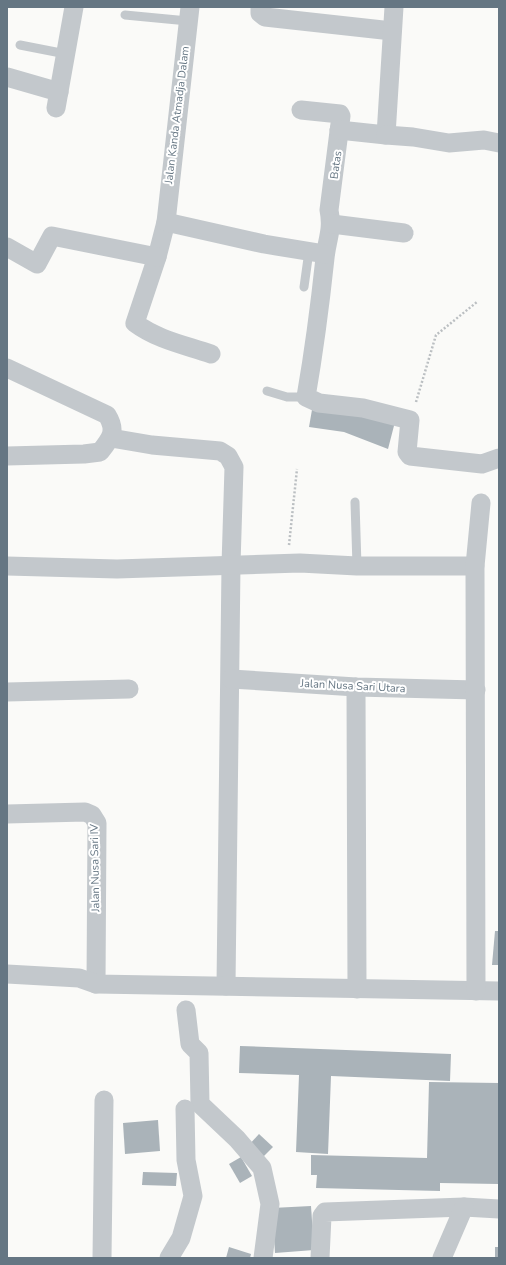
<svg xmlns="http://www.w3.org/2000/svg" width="506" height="1265" font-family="'Nunito Sans',sans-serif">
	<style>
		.building { fill: #aab3b9 }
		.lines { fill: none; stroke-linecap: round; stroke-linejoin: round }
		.path { stroke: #bbbfc2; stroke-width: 2.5; stroke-dasharray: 2 2; stroke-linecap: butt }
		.lane { stroke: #c3c8cc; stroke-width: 9 }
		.street { stroke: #c3c8cc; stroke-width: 19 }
		.labels { text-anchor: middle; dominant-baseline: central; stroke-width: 4; stroke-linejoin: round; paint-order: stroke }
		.street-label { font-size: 11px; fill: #657683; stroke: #fff }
	</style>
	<rect width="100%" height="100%" fill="#fafaf8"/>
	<!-- building -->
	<g class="building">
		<path d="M313,404L396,418L388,449L344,432L309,427Z"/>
		<path d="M495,931H499V965H492Z"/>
		<path d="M240,1046L451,1054L450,1081L331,1076L328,1154L296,1152L299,1075L239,1073Z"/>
		<path d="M429,1082L499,1083L498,1184L440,1183V1191L316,1188L317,1175H311V1155L427,1158Z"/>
		<path d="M158,1120L160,1151L125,1154L123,1123Z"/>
		<path d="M259,1134L273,1147L261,1159L247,1147Z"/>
		<path d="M241,1157L252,1176L240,1183L229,1164Z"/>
		<path d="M143,1172L177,1173L176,1186L142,1185Z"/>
		<path d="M311,1206L314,1250L275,1253L272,1208Z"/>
		<path d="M229,1247L251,1254L250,1258H226Z"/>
		<rect x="495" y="1247" width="4" height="11"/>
	</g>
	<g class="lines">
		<!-- path -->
		<g class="path">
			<path d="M416,402L436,335L477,302"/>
			<path d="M289,545L297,469"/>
		</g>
		<!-- lane -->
		<g class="lane">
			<path d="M125,15L188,21"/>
			<path d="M20,45L66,54"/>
			<path d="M304,287L309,251"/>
			<path d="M267,391L287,397H306"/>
			<path d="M355,502L357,566"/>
		</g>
		<!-- street -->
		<g class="street">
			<path d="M190,7L166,222L157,257L135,323C158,340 185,345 211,354"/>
			<path d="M260,7V13L265,17L392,31"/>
			<path d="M7,77L59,92"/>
			<path d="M56,108L74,7"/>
			<path d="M301,110L340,114L341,116L329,210C333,230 327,239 325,258C320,305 314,351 306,397L319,403L363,408L410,420L407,452L410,456L482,464L499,458"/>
			<path d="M339,130L386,135L394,7"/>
			<path d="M386,135L413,137L449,143L484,140L499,143"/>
			<path d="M166,222L264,244L325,254"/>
			<path d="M332,224L404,233"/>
			<path d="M7,247L37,264L52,236L157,257"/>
			<path d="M7,368L107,415C117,431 111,438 100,452L84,454L7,456"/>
			<path d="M111,438L152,445L220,451L228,456L234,467L231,565L226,986"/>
			<path d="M7,566L117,569L300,563L357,566H475"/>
			<path d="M231,679L356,687L476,690"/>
			<path d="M356,687L357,989"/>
			<path d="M7,692L129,689"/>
			<path d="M7,814L85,812L92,815L97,823L96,984"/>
			<path d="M7,974L79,978L96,984L499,991"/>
			<path d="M476,991L475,566L481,503"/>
			<path d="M186,1010L190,1044L199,1053L200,1104L237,1139L262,1168L270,1204L263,1258"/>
			<path d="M102,1258L104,1100"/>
			<path d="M169,1258L181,1238L193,1196L186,1160L185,1109"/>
			<path d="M320,1258L322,1216L325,1212L464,1207L499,1209"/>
			<path d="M442,1258L464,1207"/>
		</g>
	</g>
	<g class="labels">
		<!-- street labels -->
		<g class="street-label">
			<text transform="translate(177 115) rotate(-83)">Jalan Kanda Atmadja Dalam</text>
			<text transform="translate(336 165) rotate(-82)">Batas</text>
			<text transform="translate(353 686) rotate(3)">Jalan Nusa Sari Utara</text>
			<text transform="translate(95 868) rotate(-91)">Jalan Nusa Sari IV</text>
		</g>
	</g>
	<!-- border -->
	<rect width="506" height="1265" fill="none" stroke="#657683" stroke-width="16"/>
</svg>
